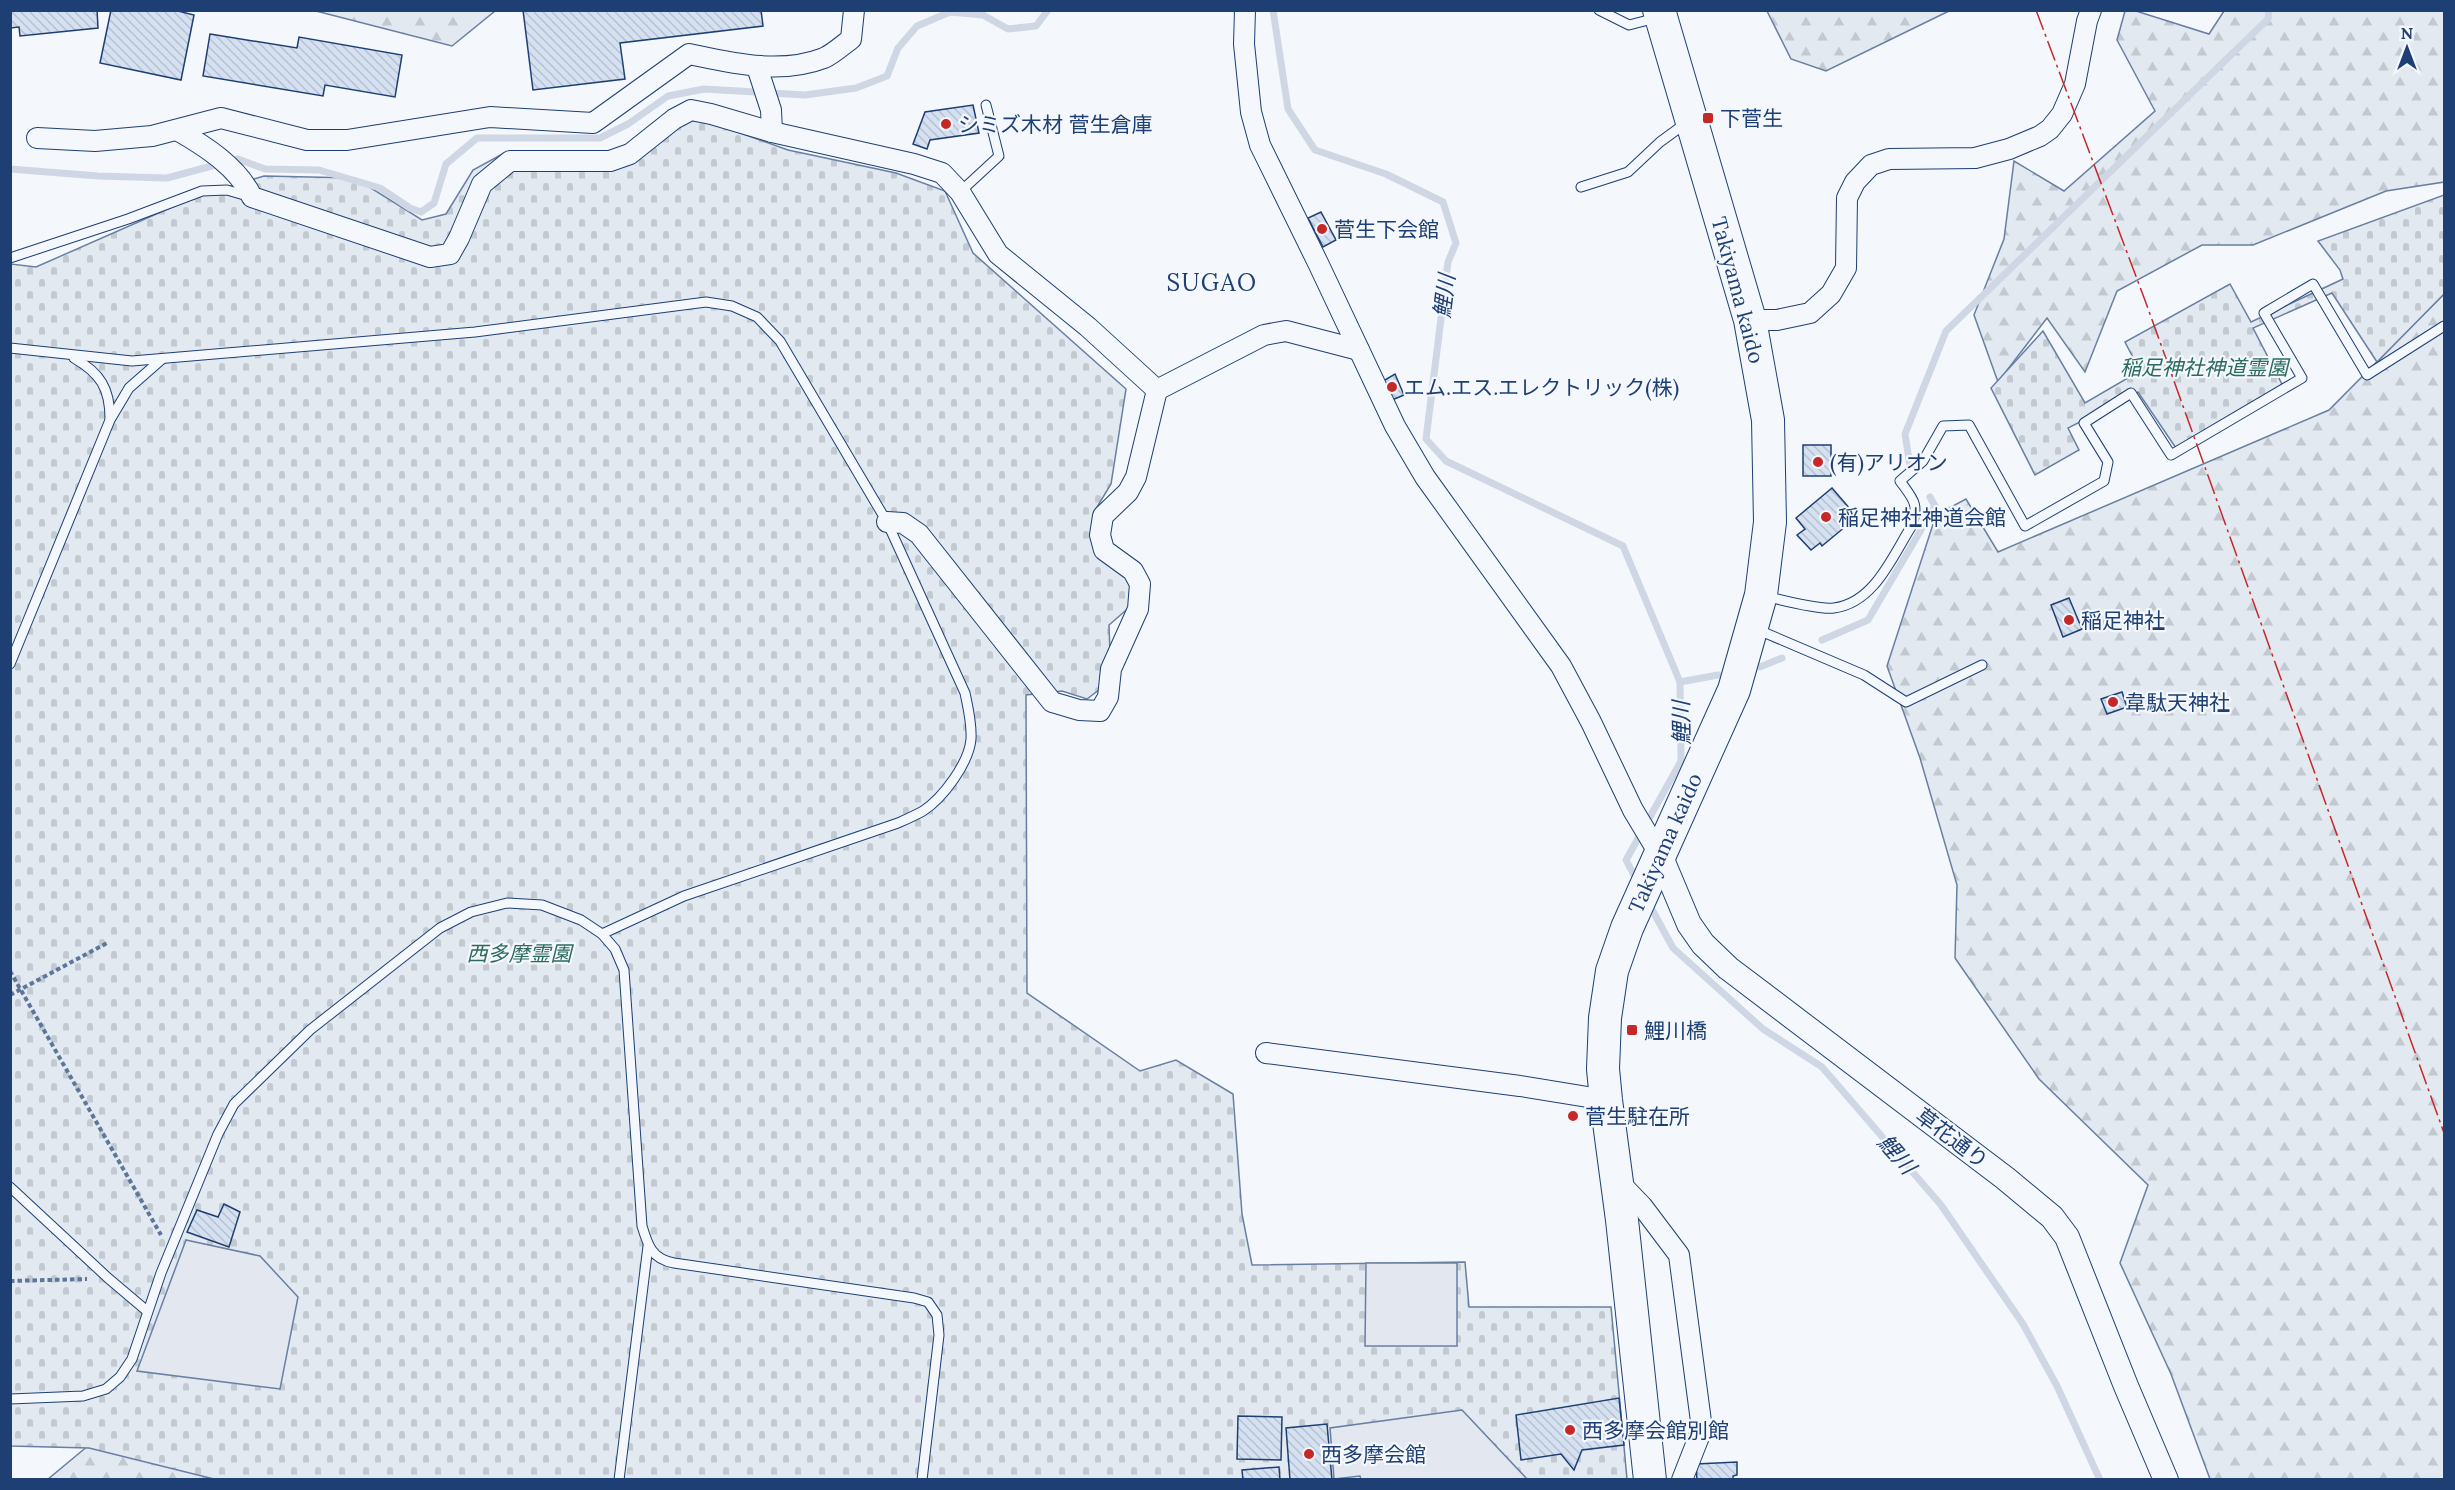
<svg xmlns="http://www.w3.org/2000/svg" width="2455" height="1490" font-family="Lora,'Noto Sans JP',serif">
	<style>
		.forest { fill: url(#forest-firs); stroke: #687fa3; stroke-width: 1.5 }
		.cemetery { fill: url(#cemetery-stones); stroke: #687fa3; stroke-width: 1.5 }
		.parking { fill: #e3e8f0; stroke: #687fa3; stroke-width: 1.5 }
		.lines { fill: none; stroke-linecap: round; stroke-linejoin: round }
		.stream { stroke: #cfd7e4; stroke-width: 7 }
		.building { fill: url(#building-back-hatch); stroke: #1d3f73; stroke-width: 1.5 }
		.service-casing { stroke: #1d3f73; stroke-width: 11 }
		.minor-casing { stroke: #1d3f73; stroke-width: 22 }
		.tertiary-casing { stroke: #1d3f73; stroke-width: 26 }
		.trunk-casing { stroke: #1d3f73; stroke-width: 34 }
		.path { stroke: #5e769c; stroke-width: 4; stroke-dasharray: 4.5 3; stroke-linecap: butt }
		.service { stroke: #f4f7fb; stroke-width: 9 }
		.minor { stroke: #f4f7fb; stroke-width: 20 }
		.tertiary { stroke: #f4f7fb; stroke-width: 24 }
		.trunk { stroke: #f4f7fb; stroke-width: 32 }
		.power { stroke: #c62828; stroke-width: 1.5; stroke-dasharray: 21 4.5 3 4.5; stroke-linecap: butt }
		.poi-dot { fill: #c62828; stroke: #f4f7fb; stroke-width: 2 }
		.labels { text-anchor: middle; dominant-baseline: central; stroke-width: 4.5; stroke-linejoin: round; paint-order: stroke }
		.poi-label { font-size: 21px; fill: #1d3f73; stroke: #f4f7fb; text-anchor: start }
		.street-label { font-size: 21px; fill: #1d3f73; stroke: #f4f7fb }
		.park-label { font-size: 21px; font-style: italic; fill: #2c6c60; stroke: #f4f7fb }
		.water-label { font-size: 22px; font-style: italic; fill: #1d3f73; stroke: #f4f7fb }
		.quarter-label { font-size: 24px; letter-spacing: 1.5px; fill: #1d3f73; stroke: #f4f7fb }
	</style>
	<defs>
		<pattern id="forest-firs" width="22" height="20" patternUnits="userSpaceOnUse" patternTransform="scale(1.5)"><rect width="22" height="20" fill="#e3e9f0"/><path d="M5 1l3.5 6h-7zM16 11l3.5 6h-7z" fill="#c2c9d1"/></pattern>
		<pattern id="cemetery-stones" width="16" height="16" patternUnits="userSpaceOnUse" patternTransform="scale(1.5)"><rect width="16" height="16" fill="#e3e9f0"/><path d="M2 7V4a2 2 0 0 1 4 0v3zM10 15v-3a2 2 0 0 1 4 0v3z" fill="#c2c9d1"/></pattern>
		<pattern id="building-back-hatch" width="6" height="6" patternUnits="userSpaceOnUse" patternTransform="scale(1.5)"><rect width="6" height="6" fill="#d5e0f0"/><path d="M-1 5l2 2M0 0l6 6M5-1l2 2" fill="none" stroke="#b6c1d1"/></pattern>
	</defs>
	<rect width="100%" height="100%" fill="#f4f7fb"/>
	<!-- forest -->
	<g class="forest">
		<path d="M316,11H495L452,46Z"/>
		<path d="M1767,11H1949L1826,71L1791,59Z"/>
		<path d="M2125,11H2136L2209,34L2224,11H2444V182L2386,191L2253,245H2202L2117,291L2085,372L2047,318L1998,382L1974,315L2004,239L2014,161L2064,191L2155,111L2117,40Z"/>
		<path d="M2444,294V1479H2210L2171,1374L2120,1263L2148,1185L2039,1079L1955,958L1957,885L1920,758L1887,666L1936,515L1966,499L1998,552L2329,410Z"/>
		<path d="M101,1435L253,1480H47Z"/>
	</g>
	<!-- cemetery -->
	<g class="cemetery">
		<path d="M677,117L698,118L788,150L896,173L945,191L973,253L1126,389L1111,484L1094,512L1100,553L1128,572L1132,605L1109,625L1110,653L1104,686L1087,699L1062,691L1026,695L1027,993L1140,1071L1176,1060L1233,1094L1242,1214L1252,1265L1465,1262L1469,1307H1611L1627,1479L218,1480L89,1448L11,1446V264L36,267L195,197L264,176L355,178L422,220L446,214L473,170L506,152H614Z"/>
		<path d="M2444,195V294L2377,362L2332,293L2253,328L2286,392L2178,451L2138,392L2068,428L2079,450L2035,475L1991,388L2043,331L2085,403L2140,371L2125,342L2230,284L2251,322L2343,279L2340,270L2318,241Z"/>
	</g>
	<!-- parking -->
	<g class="parking">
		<path d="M186,1240L260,1256L298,1297L280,1389L137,1371Z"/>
		<path d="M1366,1263H1457V1346H1365Z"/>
		<path d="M1462,1410L1527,1479L1361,1480L1360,1476L1334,1479L1330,1428Z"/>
	</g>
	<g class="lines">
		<!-- stream -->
		<g class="stream">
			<path d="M1273,10L1288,109L1315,150L1386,174L1443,202L1456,243L1448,262L1426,439L1446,461L1623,546L1680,682L1681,761L1626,860L1637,881"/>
			<path d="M10,169L98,176L167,178L238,159L265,169L319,170L380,188L410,208L421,212L434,203L446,164L477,138H600L628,124L668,96L704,89L805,95L856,88L887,76L898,48L917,26L950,12L983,15L1008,29L1036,26L1048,10"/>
			<path d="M1910,466L1905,434L1946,331L2268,19L2269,10"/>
			<path d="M1822,640L1868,620L1935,506L1930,497"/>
			<path d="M1760,667L1782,658"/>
			<path d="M1680,682L1718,675"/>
			<path d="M1649,904L1673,948L1763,1029L1822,1067L1941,1205L2023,1324L2057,1386L2100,1480"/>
		</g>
	</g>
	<!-- building -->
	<g class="building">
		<path d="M10,10H97L98,28L20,36L19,27L10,28Z"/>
		<path d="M111,10H174L194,15L181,80L100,63Z"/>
		<path d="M523,10H761L763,26L620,43L625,79L533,90Z"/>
		<path d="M210,34L297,48L299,37L402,55L395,97L325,85L323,96L203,76Z"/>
		<path d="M973,105L979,133L930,140L927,149L913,144L925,112Z"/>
		<path d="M1321,212L1336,240L1323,247L1308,218Z"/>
		<path d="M1395,374L1404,395L1392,400L1383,381Z"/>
		<rect x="1803" y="445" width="28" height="31"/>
		<path d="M1832,488L1857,517L1822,546L1820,543L1811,550L1797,535L1805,529L1796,518Z"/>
		<path d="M2069,598L2082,629L2063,637L2051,605Z"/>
		<path d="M2122,692L2127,707L2107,714L2101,699Z"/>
		<path d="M224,1204L240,1212L229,1247L187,1232L197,1210L218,1217Z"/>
		<path d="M1619,1398L1624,1445L1582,1450L1574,1470L1561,1454L1521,1460L1516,1415Z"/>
		<path d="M1238,1416L1282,1417L1281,1460L1237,1459Z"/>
		<path d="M1327,1424L1332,1480H1290L1286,1428Z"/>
		<path d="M1737,1462V1475L1733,1476V1480H1697L1696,1464Z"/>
		<path d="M1279,1467L1280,1480H1243L1242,1470Z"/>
	</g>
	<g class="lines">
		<!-- service casing -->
		<g class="service-casing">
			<g id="service">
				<path d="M1599,10L1629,25L1656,18"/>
				<path d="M1581,187L1628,172L1660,142L1686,123"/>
				<path d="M960,192L999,156L986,105"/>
				<path d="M10,258L128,219L202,191L227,190L251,197"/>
				<path d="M10,348L132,361L475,332L706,302L732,306L757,317L780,341L887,522L965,693C968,708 972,723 971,739C969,763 943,798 923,811C916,815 907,819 898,823L684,896L602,934"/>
				<path d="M74,358C100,373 110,388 110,419"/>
				<path d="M1765,596C1781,600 1818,610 1834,608C1874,603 1892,557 1911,527C1920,504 1913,499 1900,481L1923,461L1943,426L1969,425L2025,526L2104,481L2108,462L2084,423L2131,393L2171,455L2302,378L2264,313L2313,284L2367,375L2444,326"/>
				<path d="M1756,629L1864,675L1906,702L1982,665"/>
				<path d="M10,664L110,420L129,388L162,359"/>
				<path d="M10,1187L108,1278L147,1311"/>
				<path d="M10,1399L83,1396L106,1389L120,1377L132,1359L161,1273L218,1134L234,1104L310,1030L440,928L471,912L507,903L542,905L581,920L602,934L615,949L624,970L642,1226C648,1246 652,1259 674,1263L914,1298L928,1302L937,1315L939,1335L922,1480"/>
				<path d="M619,1480L648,1246"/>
			</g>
		</g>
		<!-- minor casing -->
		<g class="minor-casing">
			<g id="minor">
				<path d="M1245,10L1244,44L1251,112L1260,145L1318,263L1395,426L1425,477L1561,666L1591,722L1633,810L1660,855"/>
				<path d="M757,67L771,110L772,132"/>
				<path d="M177,130C205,146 238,167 252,197L430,257L450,254L459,238L482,184L510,161H610L630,154L674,119L691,110L711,114L772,132L914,164L942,173L960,192L998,254L1088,327L1157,390L1264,335L1286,331L1359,350"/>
				<path d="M37,138L95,141L152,136L221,118L307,140H347L490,117L593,123L689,54C732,63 780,75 824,58C833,54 843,45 851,39L854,10"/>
				<path d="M1750,320H1777L1810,313L1831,294L1846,268L1847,198L1855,182L1871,165L1889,159L1975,158L2009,149L2040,136L2050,129L2062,114L2075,84L2087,21L2091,10"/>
				<path d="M887,522L903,523L919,534L1052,702L1079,710L1100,711L1108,697L1111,669L1138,609L1140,584L1133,571L1104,550L1100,535L1103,516L1128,492L1136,477L1157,390"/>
				<path d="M1266,1053L1520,1086L1606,1100"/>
				<path d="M1617,1180L1642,1206L1679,1255L1702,1429L1682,1480"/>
			</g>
		</g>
		<!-- tertiary casing -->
		<g class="tertiary-casing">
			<path id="tertiary" d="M1660,855L1689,924L1703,944L1728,968L2005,1178L2052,1217L2067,1237L2126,1386L2166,1480"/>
		</g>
		<!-- trunk casing -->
		<g class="trunk-casing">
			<path id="trunk" d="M1650,1480L1622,1220L1606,1100L1603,1069L1605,1018L1612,971L1627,928L1734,690L1761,595L1770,522L1768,420L1750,320L1659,10"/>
		</g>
		<!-- path -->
		<g class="path">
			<path d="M10,971L161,1235"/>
			<path d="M10,995L107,943"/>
			<path d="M10,1281L87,1279"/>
		</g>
		<!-- service -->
		<use href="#service" class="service"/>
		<!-- minor -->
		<use href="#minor" class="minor"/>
		<!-- tertiary -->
		<use href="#tertiary" class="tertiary"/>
		<!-- trunk -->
		<use href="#trunk" class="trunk"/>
		<!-- power -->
		<path class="power" d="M2036,10L2146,303L2444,1133"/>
	</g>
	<!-- markers -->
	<g class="poi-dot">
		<rect x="1702" y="112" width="12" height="12" rx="3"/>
		<circle cx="946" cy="124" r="6"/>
		<circle cx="1322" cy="229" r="6"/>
		<circle cx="1392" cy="387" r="6"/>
		<circle cx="1818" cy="462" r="6"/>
		<circle cx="1826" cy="517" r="6"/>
		<circle cx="2069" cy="620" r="6"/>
		<circle cx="2113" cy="702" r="6"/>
		<rect x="1626" y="1024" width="12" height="12" rx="3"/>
		<circle cx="1573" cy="1116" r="6"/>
		<circle cx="1570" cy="1430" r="6"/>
		<circle cx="1309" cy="1454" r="6"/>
	</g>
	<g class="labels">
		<!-- poi labels -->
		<g class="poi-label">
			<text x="1720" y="118">下菅生</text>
			<text x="958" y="124">シミズ木材 菅生倉庫</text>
			<text x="1334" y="229">菅生下会館</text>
			<text x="1404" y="387">エム.エス.エレクトリック(株)</text>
			<text x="1830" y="462">(有)アリオン</text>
			<text x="1838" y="517">稲足神社神道会館</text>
			<text x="2081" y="620">稲足神社</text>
			<text x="2125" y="702">韋駄天神社</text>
			<text x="1644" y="1030">鯉川橋</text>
			<text x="1585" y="1116">菅生駐在所</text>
			<text x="1582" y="1430">西多摩会館別館</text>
			<text x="1321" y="1454">西多摩会館</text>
		</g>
		<!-- street labels -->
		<g class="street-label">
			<text transform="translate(1738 290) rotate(75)">Takiyama kaido</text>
			<text transform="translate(1665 843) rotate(-66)">Takiyama kaido</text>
			<text transform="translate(1952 1138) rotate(37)">草花通り</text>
		</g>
		<!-- park labels -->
		<g class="park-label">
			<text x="2204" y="367">稲足神社神道霊園</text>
			<text x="519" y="953">西多摩霊園</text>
		</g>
		<!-- water labels -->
		<g class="water-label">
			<text transform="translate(1444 296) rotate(-83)">鯉川</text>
			<text transform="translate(1681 723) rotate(-91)">鯉川</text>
			<text transform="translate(1897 1154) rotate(49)">鯉川</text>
		</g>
		<!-- quarter labels -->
		<g class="quarter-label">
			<text x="1212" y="282">SUGAO</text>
		</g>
	</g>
	<!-- border -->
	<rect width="2455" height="1490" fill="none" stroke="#1d3f73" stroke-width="24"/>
	<!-- north arrow -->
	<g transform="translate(2407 48)" stroke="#f4f7fb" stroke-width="4.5" paint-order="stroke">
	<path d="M0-4.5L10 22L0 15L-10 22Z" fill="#1d3f73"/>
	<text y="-9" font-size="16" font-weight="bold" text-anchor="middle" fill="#1d3f73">N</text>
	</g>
</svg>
